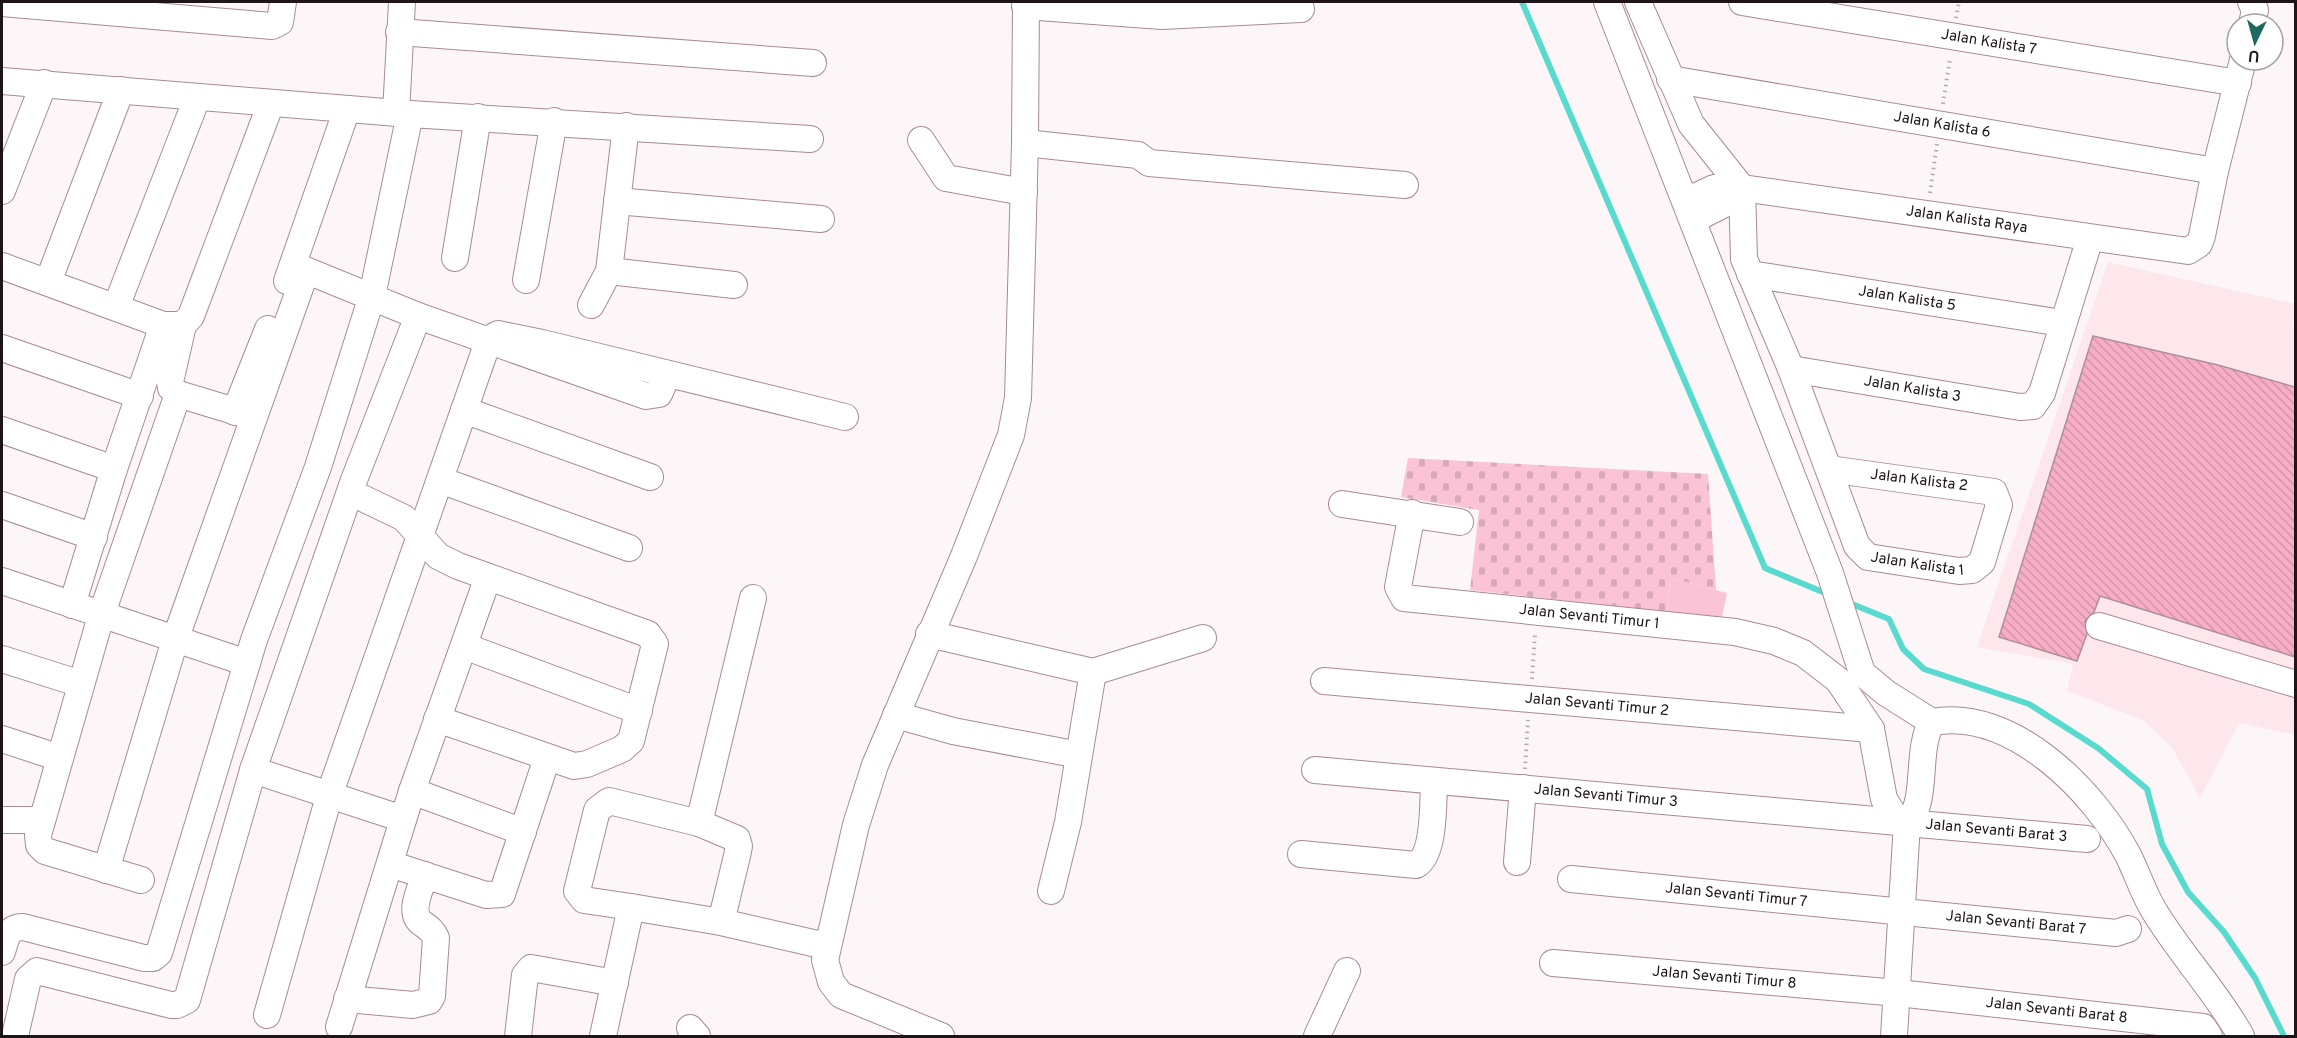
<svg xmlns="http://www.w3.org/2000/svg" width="2297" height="1038" font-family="Overpass,sans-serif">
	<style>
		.built { fill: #fee6ed }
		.cemetery { fill: url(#cemetery-stones) }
		.garden { fill: #fbc4d6 }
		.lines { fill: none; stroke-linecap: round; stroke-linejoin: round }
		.stream { stroke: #59dace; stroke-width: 6 }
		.building { fill: url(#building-back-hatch); stroke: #ad9099; stroke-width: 1.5 }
		.minor-casing { stroke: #a88b94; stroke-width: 28 }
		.path { stroke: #b2abad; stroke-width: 4; stroke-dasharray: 1.5 4.5; stroke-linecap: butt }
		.minor { stroke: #fff; stroke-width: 26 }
		.labels { text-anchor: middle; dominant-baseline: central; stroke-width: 4.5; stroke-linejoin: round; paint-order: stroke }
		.street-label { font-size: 15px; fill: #1f1418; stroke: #fff }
	</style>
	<defs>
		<pattern id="cemetery-stones" width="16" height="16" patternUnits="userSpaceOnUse" patternTransform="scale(1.5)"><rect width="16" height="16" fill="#fbc4d6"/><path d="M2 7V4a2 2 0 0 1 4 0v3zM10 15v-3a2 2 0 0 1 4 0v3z" fill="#d7a8b7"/></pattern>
		<pattern id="building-back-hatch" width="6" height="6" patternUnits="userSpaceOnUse" patternTransform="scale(1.5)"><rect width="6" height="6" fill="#f7adc6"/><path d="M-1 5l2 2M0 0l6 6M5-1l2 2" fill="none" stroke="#d394a9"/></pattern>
	</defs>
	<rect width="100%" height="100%" fill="#fcf6f8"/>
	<!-- built -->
	<path class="built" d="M2108,262L2295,304L2292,327L2296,328L2295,735L2239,723L2200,798L2172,747L2143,720L2067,691L2073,664L1977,647Z"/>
	<!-- cemetery -->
	<path class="cemetery" d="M1408,458L1708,474L1716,590L1670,578L1667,612L1470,590L1479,510L1401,497Z"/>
	<!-- garden -->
	<path class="garden" d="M1670,578L1727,593L1721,621L1667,612Z"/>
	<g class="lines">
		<!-- stream -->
		<g class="stream">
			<path d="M1522,2L1765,568L1830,595"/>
			<path d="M1847,602L1889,619L1903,649L1924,669L2029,704L2098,748L2147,789L2162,844L2188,892L2224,932L2255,978L2284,1036"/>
		</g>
	</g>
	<!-- building -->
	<path class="building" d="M2093,336L2218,365L2295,387V657L2100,596L2094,612L2085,621L2087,634L2077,661L1999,637Z"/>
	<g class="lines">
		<!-- minor casing -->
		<g class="minor-casing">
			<g id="minor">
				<path d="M1607,2L1830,573L1862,673L1886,693L1932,722"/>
				<path id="s1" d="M1638,2L1691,124L1742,188L1744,259L1791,369L1857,546L1868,557L1959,571L1972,570L1982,562L1999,505L1994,492L1829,469"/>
				<path id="s2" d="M1742,2L2238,83"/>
				<path d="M2251,2L2255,10L2252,24"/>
				<path d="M2,3L272,26L280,22L283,2"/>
				<path d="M1025,6L1162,16L1301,9"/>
				<path d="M399,32L813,63"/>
				<path id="s3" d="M1670,79L2215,171"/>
				<path d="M2,81L410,114L810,139"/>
				<path d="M396,113L402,2"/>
				<path d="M921,140L946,178L1024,192"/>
				<path d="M1025,143L1138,155L1149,163L1405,185"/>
				<path d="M2,191L44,83"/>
				<path d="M617,201L821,219"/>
				<path id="s4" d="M1686,201L1714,188L1728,186L2188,251L2199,244L2202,236L2215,171L2243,60"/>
				<path d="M1693,220L1734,199L1742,188"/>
				<path d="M455,258L478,117"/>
				<path d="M293,265L418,316L646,396L659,394L668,374"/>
				<path d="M2,266L163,325H183L191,316L271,103"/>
				<path d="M609,271L734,285"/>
				<path id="s5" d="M1750,274L2062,323"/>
				<path d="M526,280L554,121"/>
				<path d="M287,281L347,109"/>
				<path d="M48,282L121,90"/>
				<path d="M591,305L609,271L626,126"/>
				<path d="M116,307L197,98"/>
				<path d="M2,348L140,396"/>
				<path id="s6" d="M1791,369L2020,407L2033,406L2042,393L2090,238"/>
				<path d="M178,394L251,416"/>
				<path d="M464,410L650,477"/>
				<path d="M235,412L268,329"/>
				<path d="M2,430L114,469"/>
				<path d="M440,480L629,548"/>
				<path d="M350,492L404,518L438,556L458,566L648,634L655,644L631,741L622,749L587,764L574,766L437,719"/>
				<path d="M1342,504L1460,522"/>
				<path d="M2,505L94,537"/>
				<path id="s7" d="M1412,513L1398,587L1404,598L1735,632L1774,641L1803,653L1838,680L1871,729L1884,799L1898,822L1907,823C1929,802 1915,750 1932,722C2012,707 2094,791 2128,855C2137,873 2143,892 2153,909C2179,953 2216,991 2241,1036"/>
				<path d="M2,581L247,663"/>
				<path d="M72,605L114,469L163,325"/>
				<path d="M2099,626L2296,684"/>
				<path d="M929,634L1093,672L1203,638"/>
				<path d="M464,646L639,711"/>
				<path d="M2,659L81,684"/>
				<path id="s8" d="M1324,681L1871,729"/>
				<path d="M896,715L953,731L1079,755"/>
				<path d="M2,739L60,758"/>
				<path d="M253,770L403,819"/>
				<path id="s9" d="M1315,770L1898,822"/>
				<path d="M412,791L523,832"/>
				<path d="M2,820H42"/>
				<path d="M699,823L753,598"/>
				<path d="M1301,854L1416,865C1435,855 1433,802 1434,782"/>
				<path d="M1517,862L1523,788"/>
				<path d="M390,864L486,895L502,894L547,758"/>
				<path d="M106,870L175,640L306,271"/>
				<path id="s10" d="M1571,879L2116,933L2128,929"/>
				<path d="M141,880L45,851L39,845L38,835L101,616L178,394L171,388L170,382L183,325"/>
				<path d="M1051,891L1068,822L1093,672"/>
				<path d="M631,907L584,900L577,891L597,810L609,801L699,823L737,839L739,846L737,856L721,922"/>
				<path d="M2,952C6,939 7,927 23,927L144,958H153L159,953L254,640L318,467L372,296L410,114"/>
				<path id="s11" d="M1553,963L1898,993L2203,1027L2209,1036"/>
				<path d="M347,999L413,1005L429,1001L432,996L436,938C433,931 429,928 423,924C407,914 420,890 425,875"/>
				<path d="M267,1015L330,793L489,339L498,334L542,343L845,417"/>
				<path d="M339,1027L412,791L488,577"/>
				<path d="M690,1028L697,1036"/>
				<path d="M15,1036L28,979L37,971L171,1005H177L187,1000L253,770L354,480L418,316"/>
				<path d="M518,1036L525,975L531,968L615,983"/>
				<path d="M603,1036L631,907L721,922L826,946"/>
				<path d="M941,1036L841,995L831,982L825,960L856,825L875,765L964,556L1011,435L1018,398L1025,143L1026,2"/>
				<path d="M1317,1036L1347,971"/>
				<path id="s12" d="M1894,1036L1907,823L2087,839"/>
			</g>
		</g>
		<!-- path -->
		<g class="path">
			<path d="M1956,18L1959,2"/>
			<path d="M1943,104L1950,58"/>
			<path d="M1930,193L1937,144"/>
			<path d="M1532,679L1535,633"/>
			<path d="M1525,769L1528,720"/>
		</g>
		<!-- minor -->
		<use href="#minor" class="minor"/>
	</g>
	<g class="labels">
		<!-- street labels -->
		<g class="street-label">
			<text stroke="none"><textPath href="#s2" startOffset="250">Jalan Kalista 7</textPath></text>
			<text stroke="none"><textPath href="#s3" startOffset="276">Jalan Kalista 6</textPath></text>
			<text stroke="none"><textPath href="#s4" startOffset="286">Jalan Kalista Raya</textPath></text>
			<text stroke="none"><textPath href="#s5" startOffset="159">Jalan Kalista 5</textPath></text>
			<text stroke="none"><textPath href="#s6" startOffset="123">Jalan Kalista 3</textPath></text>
			<text transform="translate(1919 481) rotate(7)">Jalan Kalista 2</text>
			<text stroke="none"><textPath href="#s1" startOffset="660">Jalan Kalista 1</textPath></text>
			<text stroke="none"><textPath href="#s7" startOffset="274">Jalan Sevanti Timur 1</textPath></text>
			<text stroke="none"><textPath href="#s8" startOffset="274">Jalan Sevanti Timur 2</textPath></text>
			<text stroke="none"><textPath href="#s9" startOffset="292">Jalan Sevanti Timur 3</textPath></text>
			<text stroke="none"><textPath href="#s12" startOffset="303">Jalan Sevanti Barat 3</textPath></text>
			<text stroke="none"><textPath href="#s10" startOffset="166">Jalan Sevanti Timur 7</textPath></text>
			<text stroke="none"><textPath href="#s10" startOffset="447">Jalan Sevanti Barat 7</textPath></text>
			<text stroke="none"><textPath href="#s11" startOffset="172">Jalan Sevanti Timur 8</textPath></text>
			<text stroke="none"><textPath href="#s11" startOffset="506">Jalan Sevanti Barat 8</textPath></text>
		</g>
	</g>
	<!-- border -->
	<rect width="2297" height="1038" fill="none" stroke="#1f1418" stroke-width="6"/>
	<!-- north arrow -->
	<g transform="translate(2255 42) rotate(185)"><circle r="28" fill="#ffffff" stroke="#a5a1a3" stroke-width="1.5"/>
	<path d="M0-4.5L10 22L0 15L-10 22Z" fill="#1e6862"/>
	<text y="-9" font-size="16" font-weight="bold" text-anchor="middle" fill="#1f1418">U</text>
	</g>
</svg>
